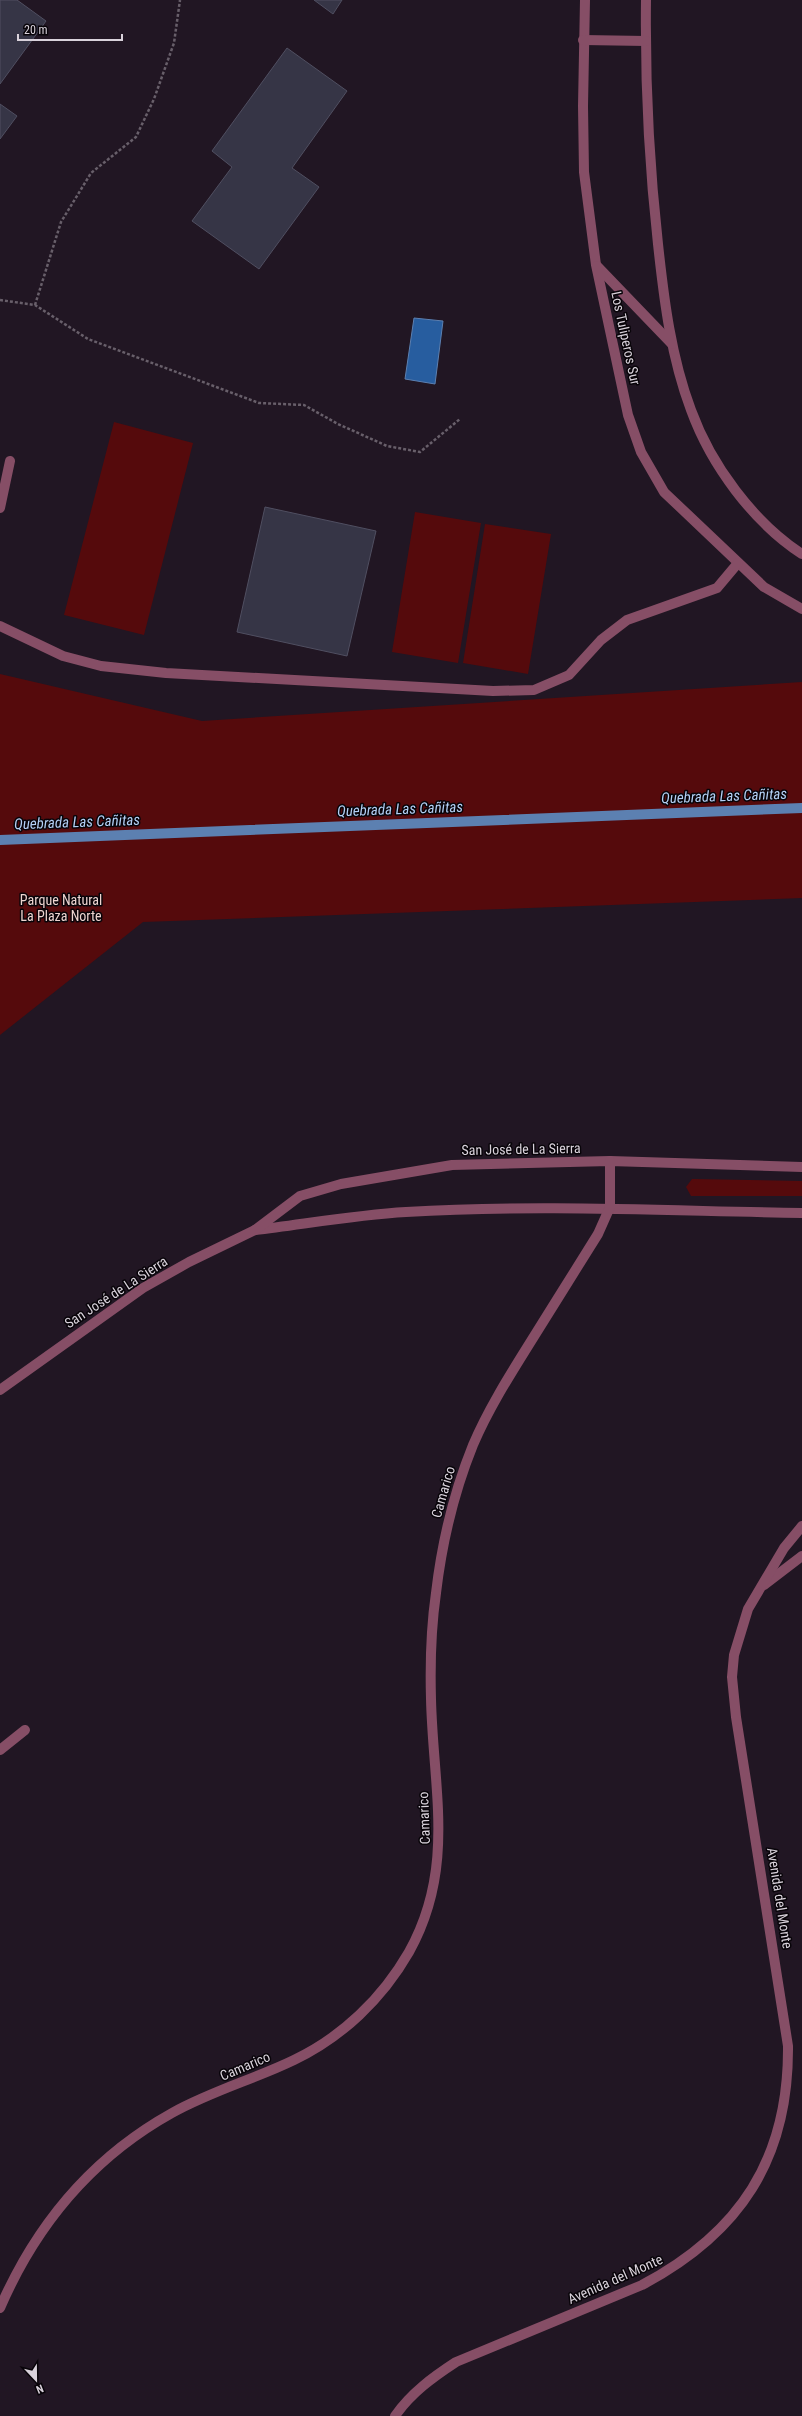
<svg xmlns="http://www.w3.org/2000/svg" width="802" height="2416" font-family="'Roboto Condensed',sans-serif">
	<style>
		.green { fill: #550a0c }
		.water { fill: #275d9f; stroke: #5c80b1 }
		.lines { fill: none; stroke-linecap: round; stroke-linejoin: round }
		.stream { stroke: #5c80b1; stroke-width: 10 }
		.building { fill: #363546; stroke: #504f61 }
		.path { stroke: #685f6a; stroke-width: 2.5; stroke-dasharray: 3 2; stroke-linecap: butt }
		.minor { stroke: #864e66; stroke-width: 10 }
		.labels { text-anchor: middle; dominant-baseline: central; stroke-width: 3; stroke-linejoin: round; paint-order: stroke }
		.street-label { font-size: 14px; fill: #d9d2db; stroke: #080409 }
		.park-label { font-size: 14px; fill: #eed4d0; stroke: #080409 }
		.water-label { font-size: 15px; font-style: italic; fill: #b3cff4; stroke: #080409 }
	</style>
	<rect width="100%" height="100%" fill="#211623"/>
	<!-- green -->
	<g class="green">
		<path d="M114,422L193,443L144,635L64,615Z"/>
		<path d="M415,512L481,523L458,663L392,652Z"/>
		<path d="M485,524L551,534L528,674L463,663Z"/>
		<path d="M0,674L202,721L802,682V898L143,922L0,1035Z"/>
		<path d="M692,1179L802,1181V1196H691L686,1187Z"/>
	</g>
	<!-- water -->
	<path class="water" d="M414,318L443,321L435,384L405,379Z"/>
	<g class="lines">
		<!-- stream -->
		<path class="stream" d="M0,840L802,808"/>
	</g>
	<!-- building -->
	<g class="building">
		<path d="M0,0H17L46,21L0,84Z"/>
		<path d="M314,0H342L333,14Z"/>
		<path d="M287,48L347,91L292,168L319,187L259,269L192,221L232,167L212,151Z"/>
		<path d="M0,104L17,116L0,139Z"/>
		<path d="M265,507L376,531L347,656L237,632Z"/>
	</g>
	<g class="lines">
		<!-- path -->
		<g class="path">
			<path d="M0,300L35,305L88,339L259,403L304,405L338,424L387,446L420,452L460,419"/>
			<path d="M35,305L61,222L91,173L136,137L154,99L174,43L180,0"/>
		</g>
		<!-- minor -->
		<g class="minor">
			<path d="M585,0L583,106L584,172L596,265L628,415L641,452L664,492L764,587L802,609"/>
			<path d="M646,0C645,82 649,163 658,244C664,300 671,357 691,410C711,465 753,522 802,554"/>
			<path d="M583,40L646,41"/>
			<path d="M597,266L672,344"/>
			<path d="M0,508L10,461"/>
			<path d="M0,626L63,656L101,666L166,673L493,691L534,690L569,675L601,640L627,620L717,588L738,563"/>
			<path d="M255,1230C305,1224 355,1215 406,1212C538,1204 670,1211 802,1213"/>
			<path d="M0,1390L143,1288L189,1262L255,1230L300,1196L341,1184L452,1165L610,1161L802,1167"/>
			<path d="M764,1585L802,1556"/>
			<path d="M0,1750L25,1730"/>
			<path d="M0,2308C36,2225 93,2157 172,2113C211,2091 255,2079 294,2060C342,2037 382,1999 409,1952C456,1868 433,1789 431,1699C430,1664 431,1628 436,1593C442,1542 454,1492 473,1445C488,1410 508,1378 528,1346C551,1309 575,1271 598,1234L610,1207V1161"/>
			<path d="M395,2416C411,2393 433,2377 456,2362L642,2285C740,2233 789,2159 788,2046L736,1717L732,1677L734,1655L748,1609L784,1548L802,1526"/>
		</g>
	</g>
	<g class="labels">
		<!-- street labels -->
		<g class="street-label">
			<text transform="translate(626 338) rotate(78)">Los Tuliperos Sur</text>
			<text transform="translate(521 1149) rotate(-1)">San José de La Sierra</text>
			<text transform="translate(116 1292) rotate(-33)">San José de La Sierra</text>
			<text transform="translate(443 1492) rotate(-74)">Camarico</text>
			<text transform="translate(424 1818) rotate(-92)">Camarico</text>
			<text transform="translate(780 1898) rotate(81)">Avenida del Monte</text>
			<text transform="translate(245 2066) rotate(-23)">Camarico</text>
			<text transform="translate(615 2279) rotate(-24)">Avenida del Monte</text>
		</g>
		<!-- park labels -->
		<g class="park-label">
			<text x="61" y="900">Parque Natural<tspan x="61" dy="16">La Plaza Norte</tspan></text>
		</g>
		<!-- water labels -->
		<g class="water-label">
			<text transform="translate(724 796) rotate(-2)">Quebrada Las Cañitas</text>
			<text transform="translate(400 809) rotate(-2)">Quebrada Las Cañitas</text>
			<text transform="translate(77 822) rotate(-2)">Quebrada Las Cañitas</text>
		</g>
	</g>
	<!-- north arrow -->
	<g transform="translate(36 2380) rotate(158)" stroke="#080409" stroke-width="3" paint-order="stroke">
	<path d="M0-3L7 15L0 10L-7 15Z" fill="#d9d2db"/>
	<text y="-6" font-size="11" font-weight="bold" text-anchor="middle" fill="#d9d2db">N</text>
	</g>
	<!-- scale -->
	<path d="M18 34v6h104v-6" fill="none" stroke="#d9d2db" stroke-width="2"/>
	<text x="24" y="34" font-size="12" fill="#d9d2db" stroke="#080409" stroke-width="3" paint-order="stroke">20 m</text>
</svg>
